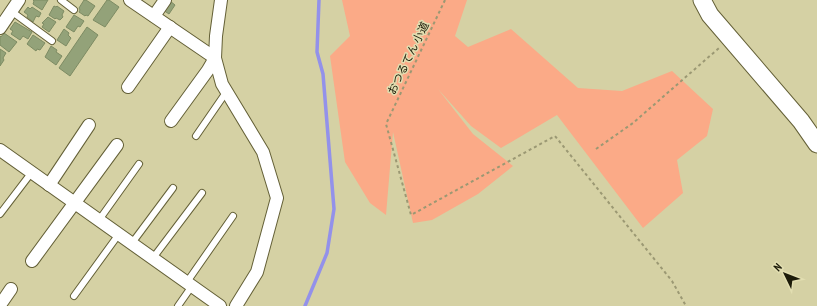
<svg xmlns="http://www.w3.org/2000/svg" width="817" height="306" font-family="'PT Sans Narrow','Noto Sans JP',sans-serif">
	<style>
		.green { fill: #fbaa87 }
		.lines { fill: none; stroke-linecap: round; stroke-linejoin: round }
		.stream { stroke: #9391ea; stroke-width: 3.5 }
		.building { fill: #93a279; stroke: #7d8b63 }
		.lane-casing { stroke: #646037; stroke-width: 8 }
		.street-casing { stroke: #646037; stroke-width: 14 }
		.secondary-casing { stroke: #646037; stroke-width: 19 }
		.path { stroke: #9b9873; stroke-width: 2; stroke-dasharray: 3 3; stroke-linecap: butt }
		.lane { stroke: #fff; stroke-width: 6 }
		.street { stroke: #fff; stroke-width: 12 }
		.secondary { stroke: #fff; stroke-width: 17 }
		.labels { text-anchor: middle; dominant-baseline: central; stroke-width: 3; stroke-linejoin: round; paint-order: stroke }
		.street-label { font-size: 11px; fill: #1c1b09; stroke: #e2deb1 }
	</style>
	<rect width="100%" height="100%" fill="#d5d1a4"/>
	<!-- green -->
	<path class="green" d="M342,0H467L455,36L468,47L511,29L578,88L622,91L672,71L713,109L707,136L677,160L683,193L643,228L557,115L501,148L471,126L438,89L473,134L513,166L478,194L432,220L413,223L393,132L386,215L370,203L345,162L330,56L350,36Z"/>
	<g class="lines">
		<!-- stream -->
		<path class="stream" d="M305,306L327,253L334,209L323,74L317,52L319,0"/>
	</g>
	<!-- building -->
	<g class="building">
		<path d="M33,0H48L42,10L33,4L34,1Z"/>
		<path d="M84,0H86L95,6L88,16L86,15L85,16L79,12L80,10L79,8Z"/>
		<path d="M107,0H109L119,7L105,27L93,20Z"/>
		<path d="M170,1L175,5L169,14L163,10Z"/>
		<path d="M54,6L56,7L57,6L64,11L62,15L63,17L60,20L56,18L55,19L49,15Z"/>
		<path d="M28,7L30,9L32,7L41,13L39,17L36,16L33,22L27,17L28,15L24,12Z"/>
		<path d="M74,15L84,21L80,27L78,26L74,32L66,27Z"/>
		<path d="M48,17L56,22L49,32L42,27L44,24L42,23Z"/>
		<path d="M15,22L32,32L28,39L23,36L20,40L11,34L13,31L10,29Z"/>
		<path d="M87,27L98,35L70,76L59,68Z"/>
		<path d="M64,29L69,33L68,35L71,38L66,46L57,40Z"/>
		<path d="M4,33L17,42L9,52L0,45V36L1,37Z"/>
		<path d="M33,35L45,43L40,50L37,49L36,51L27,44Z"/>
		<path d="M51,46L57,50L56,52L62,56L56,65L45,57Z"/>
		<path d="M0,49L6,53L3,58L4,60L0,66Z"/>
	</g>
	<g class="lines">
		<!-- lane casing -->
		<g class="lane-casing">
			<g id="lane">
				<path d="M61,0L74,10"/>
				<path d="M11,11L52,41"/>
				<path d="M196,136L227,91"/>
				<path d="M0,214L32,172"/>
				<path d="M99,220L139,164"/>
				<path d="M132,243L173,188"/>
				<path d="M153,258L202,193"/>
				<path d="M187,282L233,216"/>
				<path d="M74,296L119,234"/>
				<path d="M178,306L192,286"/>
			</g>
		</g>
		<!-- street casing -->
		<g class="street-casing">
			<g id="street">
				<path d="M130,0L215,58"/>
				<path d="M221,0L216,36L215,58L222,84L263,152L277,198L257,272L236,306"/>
				<path d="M154,16L165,0"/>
				<path d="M0,28L19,0"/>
				<path d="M128,87L170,27"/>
				<path d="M171,121L208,70L215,58"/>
				<path d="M0,150L220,306"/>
				<path d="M49,185L89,125"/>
				<path d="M32,261L117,145"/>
				<path d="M0,305L11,289"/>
			</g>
		</g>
		<!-- secondary casing -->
		<g class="secondary-casing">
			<path id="secondary" d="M702,0L710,15L801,121L817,144"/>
		</g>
		<!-- path -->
		<g class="path">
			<path d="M445,0L386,124L411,215L555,136L672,281L686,306"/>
			<path d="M596,149L633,123L719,48"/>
		</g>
		<!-- lane -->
		<use href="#lane" class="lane"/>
		<!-- street -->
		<use href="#street" class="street"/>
		<!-- secondary -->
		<use href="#secondary" class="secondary"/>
	</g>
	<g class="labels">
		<!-- street labels -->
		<g class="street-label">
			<text transform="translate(408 58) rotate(-64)">おつるてん 小道</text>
		</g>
	</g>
	<!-- north arrow -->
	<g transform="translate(785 274) rotate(313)" stroke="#e2deb1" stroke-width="3" paint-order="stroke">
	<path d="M0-3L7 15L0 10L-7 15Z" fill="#1c1b09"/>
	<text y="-6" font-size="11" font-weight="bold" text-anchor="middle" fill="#1c1b09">N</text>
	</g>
</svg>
